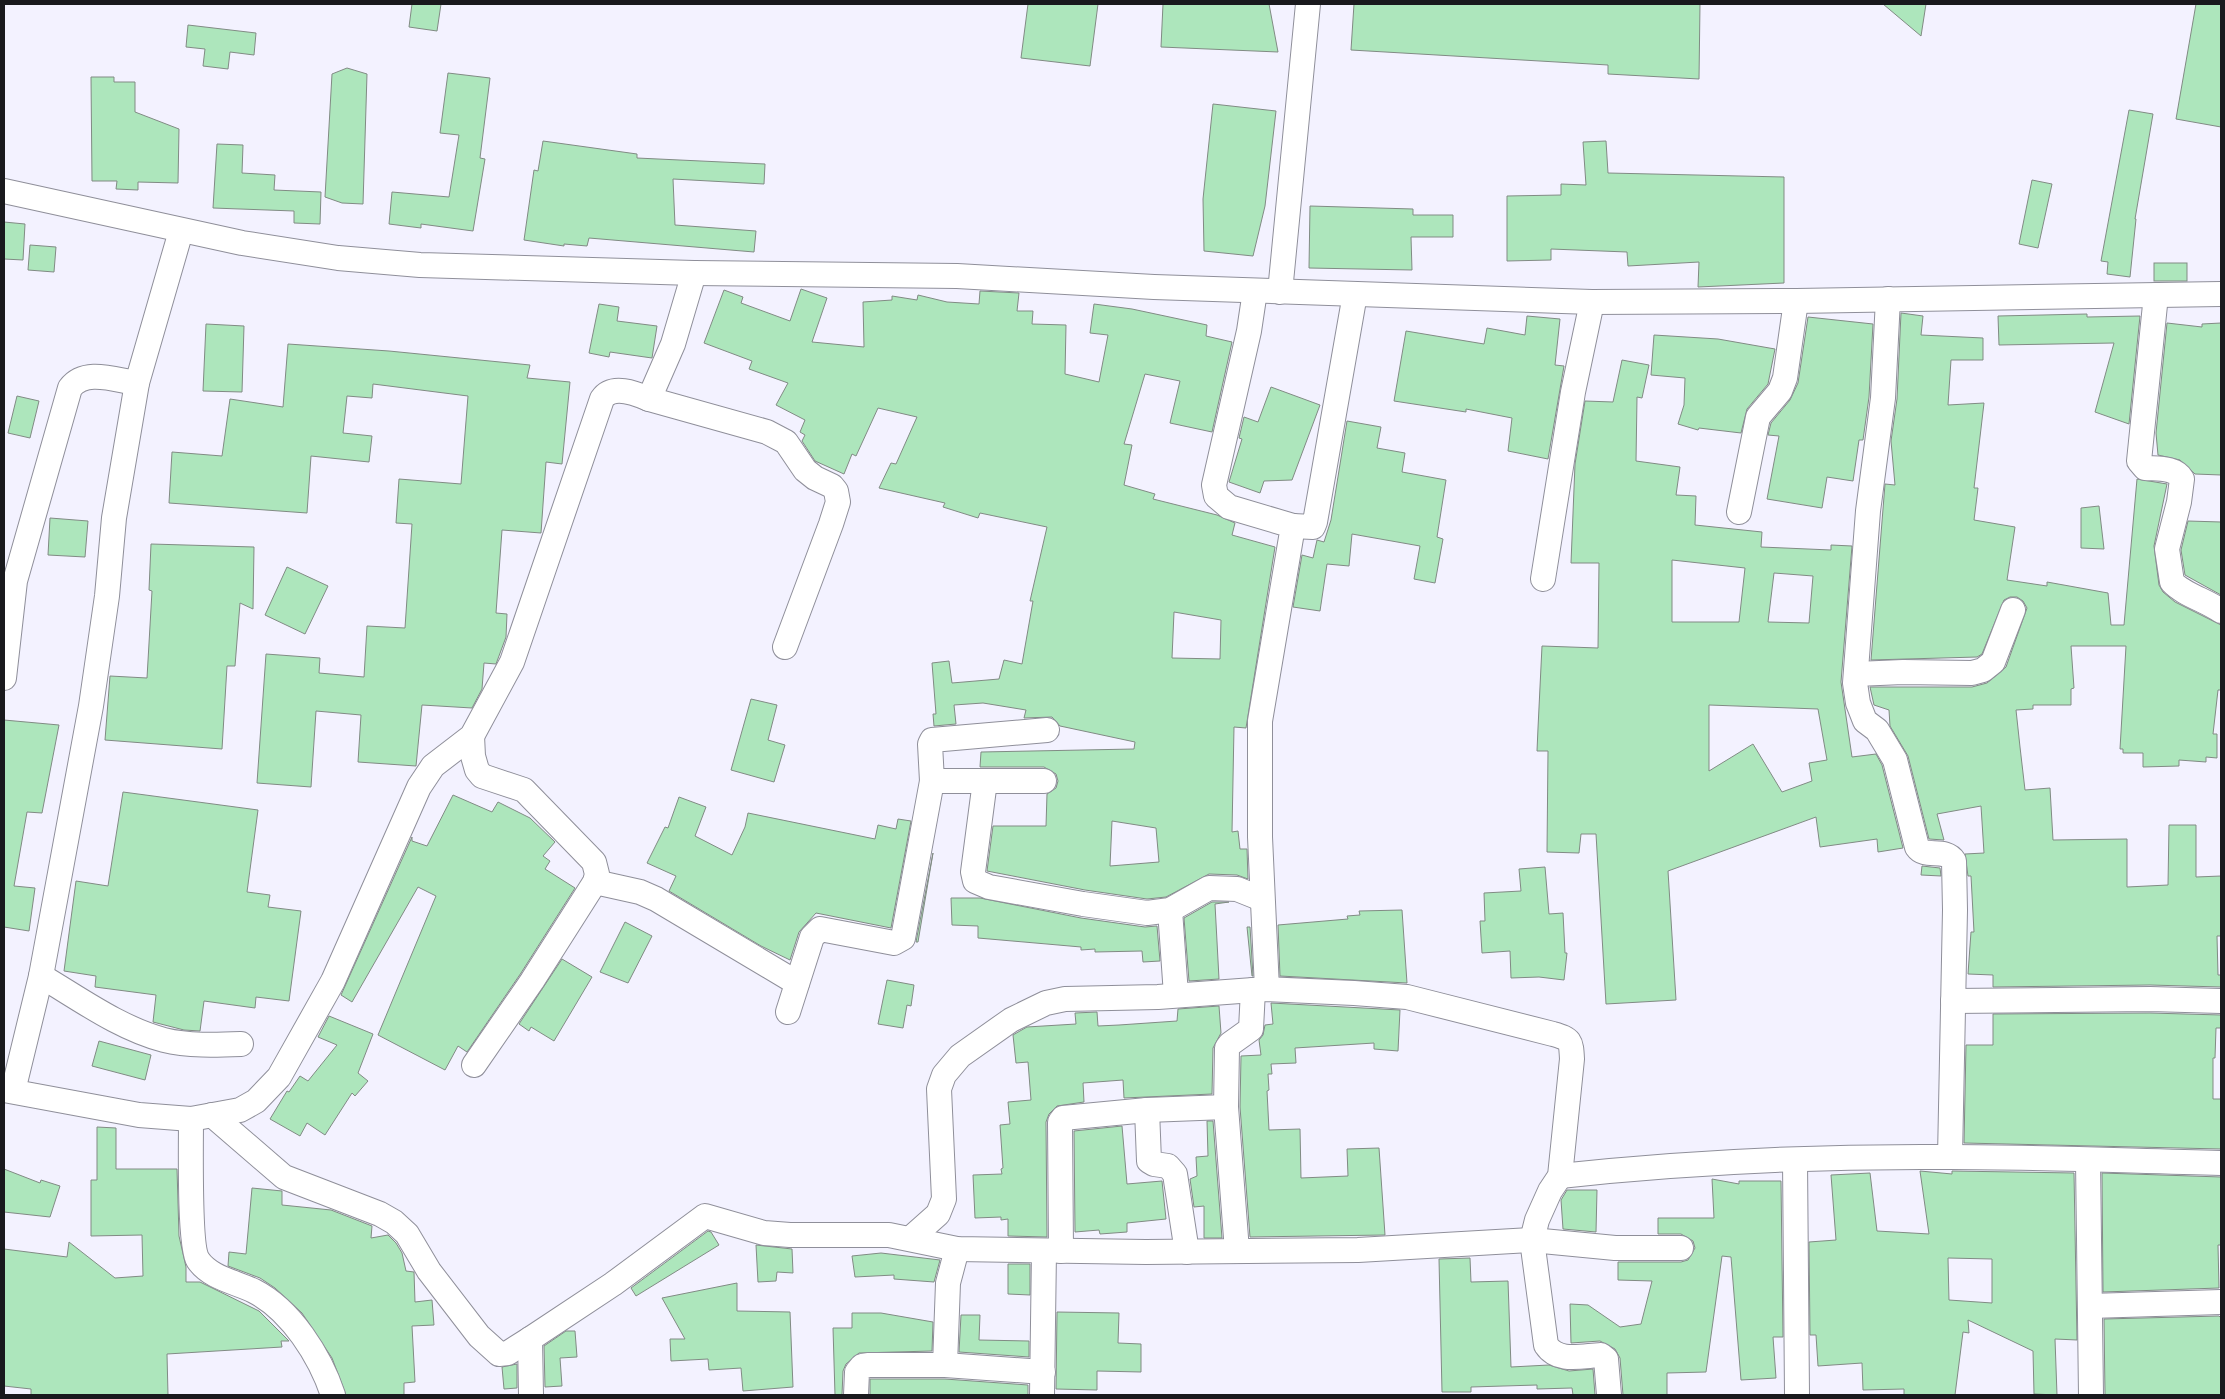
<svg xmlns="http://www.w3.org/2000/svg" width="2225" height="1399" font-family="'Asap Condensed',sans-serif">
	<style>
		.building { fill: #ade6bc; stroke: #818b84; fill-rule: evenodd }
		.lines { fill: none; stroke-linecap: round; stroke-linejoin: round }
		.minor-casing { stroke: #8f8f9a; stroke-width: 26 }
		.minor { stroke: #fff; stroke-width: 24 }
	</style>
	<rect width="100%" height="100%" fill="#f3f2ff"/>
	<!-- building -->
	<g class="building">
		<path d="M412,4H441L437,31L409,27Z"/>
		<path d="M1028,4H1098L1090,66L1021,58Z"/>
		<path d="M1163,4H1269L1278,52L1161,47Z"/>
		<path d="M1354,4H1700L1699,79L1608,74V65L1351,50Z"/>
		<path d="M1883,4H1926L1921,36Z"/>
		<path d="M2196,4H2221V127L2176,119Z"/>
		<path d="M188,25L256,33L254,55L230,52L228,69L203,66L205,49L186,47Z"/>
		<path d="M347,68L367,74L363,204L342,203L325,197L332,74Z"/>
		<path d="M448,73L490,78L480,158L485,159L473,231L421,224V228L389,224L392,192L449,197L459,135L440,133Z"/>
		<path d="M91,77H114V82H135V112L179,129L178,183L138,182V190L116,189L117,181H92Z"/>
		<path d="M1213,104L1276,111L1265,206L1253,256L1204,251L1203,199Z"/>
		<path d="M2129,110L2153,114L2135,219H2136L2130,277L2107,274L2108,262L2101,261Z"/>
		<path d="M543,141L637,154V158L765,164L764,184L673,179L675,225L756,231L754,252L589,238L587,246L564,244V246L524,240L534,170L538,171Z"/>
		<path d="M1606,141L1608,173L1784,177V283L1698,287L1699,262L1628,266L1627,252L1551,249V260L1507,261V196L1561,195V184L1586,185L1583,142Z"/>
		<path d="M217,144L243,145L242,173L275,175L274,190L321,192L320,224L294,223V211L213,208Z"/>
		<path d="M2032,180L2052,184L2038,248L2019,244Z"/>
		<path d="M1310,206L1413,209V215H1453V237H1411L1412,270L1309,268Z"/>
		<path d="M4,222L25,224L23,260L4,259Z"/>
		<path d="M30,245L56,247L54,272L28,270Z"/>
		<rect x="2154" y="263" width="33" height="18"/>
		<path d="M801,289L827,298L812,342L864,347L863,302L892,300V296L917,300L918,295L947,302L979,304L980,291L1019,293L1017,311H1033L1032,324L1066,325L1065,374L1099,382L1108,335L1090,333L1094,304L1132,309L1207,325L1206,336L1232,342L1212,432L1170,423L1180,381L1145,374L1124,444L1132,445L1124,485L1155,494L1153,499L1217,515L1235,523L1232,535L1275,547L1246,728L1234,727L1232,832L1238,831L1240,849H1247L1248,879L1237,875L1209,874L1166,897L1147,899L1085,890L987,871L993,826H1046L1047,794L1056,788L1058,781L1056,774L1044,767H980L981,752L1134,749L1135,742L1060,726L1052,717L1024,718L1026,710L983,703L954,705L956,724L934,726L933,714H936L932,663L949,661L952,683L999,679L1004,660L1022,664L1033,601H1030L1047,527L980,513L978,518L943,507L945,503L879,488L891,463L896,464L917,417L878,408L856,456L852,454L844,474L815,461L802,441L805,435L800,432L805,420L776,405L788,383L749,369L752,361L704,343L724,290L743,297L741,303L790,321ZM1174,612L1221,620L1220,659L1172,658ZM1112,821L1156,828L1159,862L1110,866Z"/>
		<path d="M599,304L619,307L617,321L657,326L652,358L610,352L609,357L589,353Z"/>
		<path d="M1901,313L1923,316L1921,335L1983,338V360H1951L1948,405L1984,403L1974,488H1978L1974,520L2015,527L2007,580L2047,586V582L2108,593L2111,625H2124L2137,479L2167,484L2154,546L2159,585L2163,592L2175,602L2221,625V690H2218L2213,734H2217V758L2206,757V762L2179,760V766L2143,767V753H2123V749H2120L2126,646H2071L2074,688L2071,689V705H2033V709L2016,710L2020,747L2025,790L2050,788L2053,840L2127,839V887L2168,885L2169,825H2196V877L2221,876V936H2217L2218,975H2221V987L2150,985L1993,987V975L1968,974L1971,932H1974L1971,876H1968L1965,854L1984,853L1981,806L1937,814L1944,840L1929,839L1908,756L1890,726L1889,710L1874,705L1870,687H1972L1987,683L2006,667L2027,608L2023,601L2017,597H2010L2004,600L1982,654L1977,657L1871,660L1885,484L1895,485L1891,441L1897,399Z"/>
		<path d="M2087,314V317L2140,316L2129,424L2095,412L2114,343L1999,345L1998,316Z"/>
		<path d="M1527,316L1560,319L1555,365L1564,366L1548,459L1508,451L1512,418L1466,409V412L1394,401L1406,331L1484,344L1487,328L1525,335Z"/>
		<path d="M1808,317L1873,324L1869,397L1863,440H1859L1853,481L1827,477L1822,508L1767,499L1779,436L1768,435L1771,423L1790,400L1798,383Z"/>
		<path d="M2167,323L2202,327V324L2221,323V475L2195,474L2180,460L2158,455L2156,433Z"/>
		<path d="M206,324L244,326L242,392L203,391Z"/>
		<path d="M1654,335L1718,339L1775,349L1768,384L1747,409L1741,433L1699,428L1698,430L1678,424L1684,405L1685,378L1651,375Z"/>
		<path d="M288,344L389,351L530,365L527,378L570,382L562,464L546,462L541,533L502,530L496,613L507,614L506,637L496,664L484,663L482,689L472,708L422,705L416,766L358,762L361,715L316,711L311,787L257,783L266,654L320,658L319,673L364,677L367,626L405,628L412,524L396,523L399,479L461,484L468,396L373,384L372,398L347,396L343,433L372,436L369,462L311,456L307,513L169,503L172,452L222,456L230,399L283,407Z"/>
		<path d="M1622,360L1649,365L1642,398L1637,397L1636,461L1680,467L1676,495L1696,496L1695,525L1762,532L1761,547L1831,550V545L1852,546L1841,682L1852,757L1876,754L1882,765L1903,848L1878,852L1877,839L1820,847L1816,817L1668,871L1676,1000L1606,1004L1596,834H1581L1579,853L1547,852L1548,751H1537L1538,728L1542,646L1598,648L1599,563H1571L1575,464L1585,401L1613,402ZM1672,560L1745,568L1739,622H1672ZM1774,573L1813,576L1809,623L1768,622ZM1709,705L1818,709L1827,760L1809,763L1812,781L1782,792L1753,744L1709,771Z"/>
		<path d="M1271,387L1320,405L1292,480L1264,481L1260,493L1229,482L1242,439L1239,438L1244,417L1258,422Z"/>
		<path d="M17,396L39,401L30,438L8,433Z"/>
		<path d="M1347,421L1381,427L1377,448L1405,453L1402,472L1446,480L1437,537L1443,539L1435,583L1414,579L1420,546L1352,534L1349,566L1327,564L1320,611L1293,607L1302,555L1313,558L1317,540L1324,542L1331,520Z"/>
		<path d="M2099,506L2104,549L2081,548V508Z"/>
		<path d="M50,518L88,521L85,557L48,555Z"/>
		<path d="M2188,521L2221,522V595L2185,575L2181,550Z"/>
		<path d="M151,544L254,547L253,609L240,603L235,666H227L222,749L105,740L110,676L147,678L152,591L149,590Z"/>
		<path d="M287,567L328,586L305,634L265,615Z"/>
		<path d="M751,699L777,705L768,740L785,745L774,782L731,770Z"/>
		<path d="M4,720L59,725L42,813L27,812L14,886L35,888L29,931L4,927Z"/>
		<path d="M123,792L258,810L247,892L270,895L268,907L301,911L289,1001L256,997L255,1008L204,1001L200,1031L184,1030L153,1022L156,995L95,987L96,976L64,971L76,881L108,886Z"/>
		<path d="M453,795L492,812L498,802L530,818L555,842L543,856L550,861L545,869L575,888L521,973L467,1052L458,1046L445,1070L378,1035L436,896L418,887L352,1002L341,995L412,837V841L427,846Z"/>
		<path d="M679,797L706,807L695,836L732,855L745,827L748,813L875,839L878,825L896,829L898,819L911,821L891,928L816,913L799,932L790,960L761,946L669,891L676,876L647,863L665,827L668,828Z"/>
		<path d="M933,853L921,924L918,942H916Z"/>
		<path d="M1922,866L1940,868L1941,876L1921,875Z"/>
		<path d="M1545,867L1549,914L1563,913L1565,953H1567L1564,980L1539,977L1511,978L1510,951L1482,953L1480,921H1485L1484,893L1521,891L1519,869Z"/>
		<path d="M951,898H980L1081,918L1145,927L1157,926L1160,961L1143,962L1142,951L1095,952V949L1081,950V947L978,938V926L952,925Z"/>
		<path d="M1212,902H1229L1215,904L1219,979L1189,981L1184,918Z"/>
		<path d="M1402,910L1407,983L1280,976L1278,925L1348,919L1347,916L1360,915L1359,911Z"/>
		<path d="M625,922L652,936L628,983L600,972Z"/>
		<path d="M1247,927H1250L1253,976H1252Z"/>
		<path d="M562,959L592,977L554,1041L531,1027L529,1031L519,1024Z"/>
		<path d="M887,980L914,985L911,1006L907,1005L903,1028L878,1024Z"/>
		<path d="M1271,1003L1400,1010L1398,1051L1374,1049V1043L1295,1048L1296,1063L1271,1064L1272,1074H1268L1269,1090L1267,1091L1269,1130L1300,1129L1301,1178L1348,1176L1347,1149L1379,1148L1385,1235L1250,1237L1240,1107L1241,1056L1261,1055L1259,1040L1263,1035L1265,1025L1273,1024Z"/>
		<path d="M1219,1006L1221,1033L1213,1048L1212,1094L1124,1098L1123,1080L1083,1083L1084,1102L1057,1106L1049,1114L1046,1122L1047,1237L1008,1236V1219L1001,1220V1217L975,1218L973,1175L1002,1174L1001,1169L1003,1168L1000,1125L1010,1124L1008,1102L1031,1100L1028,1062L1016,1063L1013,1035L1027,1027L1076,1024L1075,1013L1097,1012L1098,1026L1119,1025L1177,1021L1178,1009Z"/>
		<path d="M2150,1013L2221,1015V1028H2216L2215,1058H2213V1099H2221V1149L1964,1143L1966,1045H1993V1014Z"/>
		<path d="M329,1016L373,1034L358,1073L368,1081L355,1096L352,1093L325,1135L307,1123L300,1136L270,1119L287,1091L289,1092L300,1076L308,1081L337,1045L318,1037Z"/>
		<path d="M99,1041L151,1055L145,1080L92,1066Z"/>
		<path d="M1207,1121H1213L1222,1238H1204V1206L1194,1207L1190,1179L1197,1176L1196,1157L1208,1156Z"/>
		<path d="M1122,1126L1127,1184L1162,1181L1166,1219L1127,1223V1232L1100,1234L1099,1230L1075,1232L1074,1131Z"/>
		<path d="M97,1127L116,1128V1169H177L179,1236L186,1267V1282H200L259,1311L289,1341H281L282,1347L167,1354L168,1395H31V1389L4,1386V1249L67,1257L69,1242L115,1278L143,1276L142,1235L91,1236V1180H97Z"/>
		<path d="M4,1169L40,1183L41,1180L60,1186L50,1217L4,1212Z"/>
		<path d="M1920,1171L1952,1174V1171L2074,1173L2077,1340L2055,1339L2057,1395L2034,1394L2033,1351L1968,1320L1969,1333L1963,1332L1955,1395H1904V1389L1863,1390L1862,1363L1818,1366L1816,1335H1810L1809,1242L1836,1240L1831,1175L1870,1173L1877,1231L1929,1234ZM1948,1258L1992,1259V1303L1949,1300Z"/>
		<path d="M2102,1173L2221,1177V1245H2218L2219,1288L2103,1292Z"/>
		<path d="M1712,1179L1739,1184V1181H1781L1783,1337H1773L1776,1378L1741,1380L1731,1257L1722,1256L1706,1372L1667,1373V1395H1623L1620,1358L1615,1349L1600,1341L1571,1343L1570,1304L1588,1305L1620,1327L1641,1324L1652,1281L1618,1280V1262H1681L1688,1260L1695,1248L1693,1241L1681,1234H1658V1218H1714Z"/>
		<path d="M252,1188L282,1191V1205L331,1210L372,1226L371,1238L388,1235L396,1243L402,1253L406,1271L414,1272L415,1302L432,1300L434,1325L412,1326L415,1382L404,1383V1395H346L332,1358L302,1313L275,1288L260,1278L228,1266L229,1252L246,1254Z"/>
		<path d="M1567,1190H1597L1596,1232L1563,1229L1561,1200Z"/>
		<path d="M708,1231L711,1232L719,1245L636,1296L631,1288Z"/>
		<path d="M756,1245L792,1249L793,1273L777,1272L776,1281L758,1282Z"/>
		<path d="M881,1253L940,1260L934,1282L894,1279V1275L855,1277L852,1256Z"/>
		<path d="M1470,1258L1471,1282L1508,1281L1511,1367L1549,1365L1569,1371L1593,1369L1595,1395H1573L1572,1388L1537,1389V1385L1471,1387V1392H1442L1439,1259Z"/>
		<path d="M1008,1264H1030V1295L1008,1294Z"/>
		<path d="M737,1283V1311L790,1312L793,1387L743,1391L741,1368L709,1370L708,1359L671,1361L670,1339H685L662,1298Z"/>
		<path d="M1057,1312L1119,1313L1118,1343L1141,1344V1372L1097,1371V1390L1056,1389Z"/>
		<path d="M852,1313H881L933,1322L932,1351L859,1353L846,1364L843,1371L842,1395H835L833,1328H852Z"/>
		<path d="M961,1315H980L979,1340L1029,1341V1357L959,1352Z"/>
		<path d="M2219,1316L2221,1318V1395H2105L2104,1319Z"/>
		<path d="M566,1331H575L577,1357L560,1358L562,1386L545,1387L544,1346Z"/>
		<path d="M517,1364V1388L504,1389L502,1367Z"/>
		<path d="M870,1379H945L1028,1385V1395H870Z"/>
	</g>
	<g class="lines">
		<!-- minor casing -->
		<g class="minor-casing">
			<g id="minor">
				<path d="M4,191L242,243L338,258L420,265L694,273L957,276L1154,287L1592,302L1796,301L2221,294"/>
				<path d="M1255,291L1249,331L1214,485L1216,496L1229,507L1293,526L1260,721V837L1267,989"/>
				<path d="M1280,292L1308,4"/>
				<path d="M2156,295L2139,461L2145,468C2158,469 2175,467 2182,479L2179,502L2167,549L2172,582C2183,594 2207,601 2221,611"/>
				<path d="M1888,299L1883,398L1868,511L1855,683L1858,703L1865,721L1877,730L1895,760L1917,847C1925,859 1945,847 1954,861L1955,910L1950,1157"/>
				<path d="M649,399L767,432L786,442L805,470L815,478L832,486L836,491L838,502L831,524L785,647"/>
				<path d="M1739,512L1758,417L1780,391L1785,378L1796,301"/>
				<path d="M1293,526L1313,527L1315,522L1355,294"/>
				<path d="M1543,579L1573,392L1592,302"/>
				<path d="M1856,674L1903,672L1972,673L1983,670L1993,662L2013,610"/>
				<path d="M4,678L15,581L70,388C85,368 115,380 137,383"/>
				<path d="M472,736L473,756L477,770L482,776L524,790L594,862L597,874L595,882L532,981L474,1065"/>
				<path d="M932,781L930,744L932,740L1047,730"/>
				<path d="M985,781H1044"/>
				<path d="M595,882L640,892L656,899L797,983"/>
				<path d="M1170,910L1176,995"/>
				<path d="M41,976C80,999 119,1028 164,1040C188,1046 216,1045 241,1044"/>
				<path d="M1953,1001L2150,999L2221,1001"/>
				<path d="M788,1012L812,937L820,929L894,943L903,938L932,781H985L973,872L975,881L989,887L1083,904L1147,913L1170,910L1209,888L1237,889L1262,899"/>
				<path d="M4,1090L139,1115L191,1119L240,1110L256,1101L279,1077L333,981L419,787L433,766L472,736L512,662L602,399C612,384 635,393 649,399L673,344L694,273"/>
				<path d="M13,1091L41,976L91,706L107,596L114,518L137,383L181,231"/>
				<path d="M1147,1110L1149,1161L1154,1164L1168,1166L1175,1174L1187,1252"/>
				<path d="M212,1115L284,1177L380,1214L394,1222L407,1234L429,1271L479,1336L499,1354L508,1353L530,1339L613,1284L705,1216L764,1233L790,1235H889L957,1249L1146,1252L1358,1250L1532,1240L1615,1248H1681"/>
				<path d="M191,1119C191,1142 189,1246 198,1260C210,1278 236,1282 254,1291C291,1310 320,1356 333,1395"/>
				<path d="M1795,1160L1797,1395"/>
				<path d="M2088,1161L2091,1395"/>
				<path d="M1560,1176C1689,1162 1820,1156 1949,1157C2040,1157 2131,1161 2221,1163"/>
				<path d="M911,1238L938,1214L944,1199L939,1089L944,1075L960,1056L1011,1020L1046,1003L1065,999L1158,997L1267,989L1354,993L1407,997L1553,1034C1571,1039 1571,1041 1572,1059L1560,1176L1550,1191L1537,1220L1532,1240L1546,1345C1558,1363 1581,1356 1601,1355L1606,1359L1609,1395"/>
				<path d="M1061,1251L1060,1122L1063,1118L1147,1110L1226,1107"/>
				<path d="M1237,1251L1226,1107L1227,1048L1230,1044L1251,1029L1253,990"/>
				<path d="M2090,1306L2221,1302"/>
				<path d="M530,1339L531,1395"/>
				<path d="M945,1365L948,1283L957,1249"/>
				<path d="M856,1395L857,1372L862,1366L869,1365H945L1043,1372"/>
				<path d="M1042,1395L1044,1251"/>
			</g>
		</g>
		<!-- minor -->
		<use href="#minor" class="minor"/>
	</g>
	<!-- border -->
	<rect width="2225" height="1399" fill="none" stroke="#19191d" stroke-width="10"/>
</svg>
